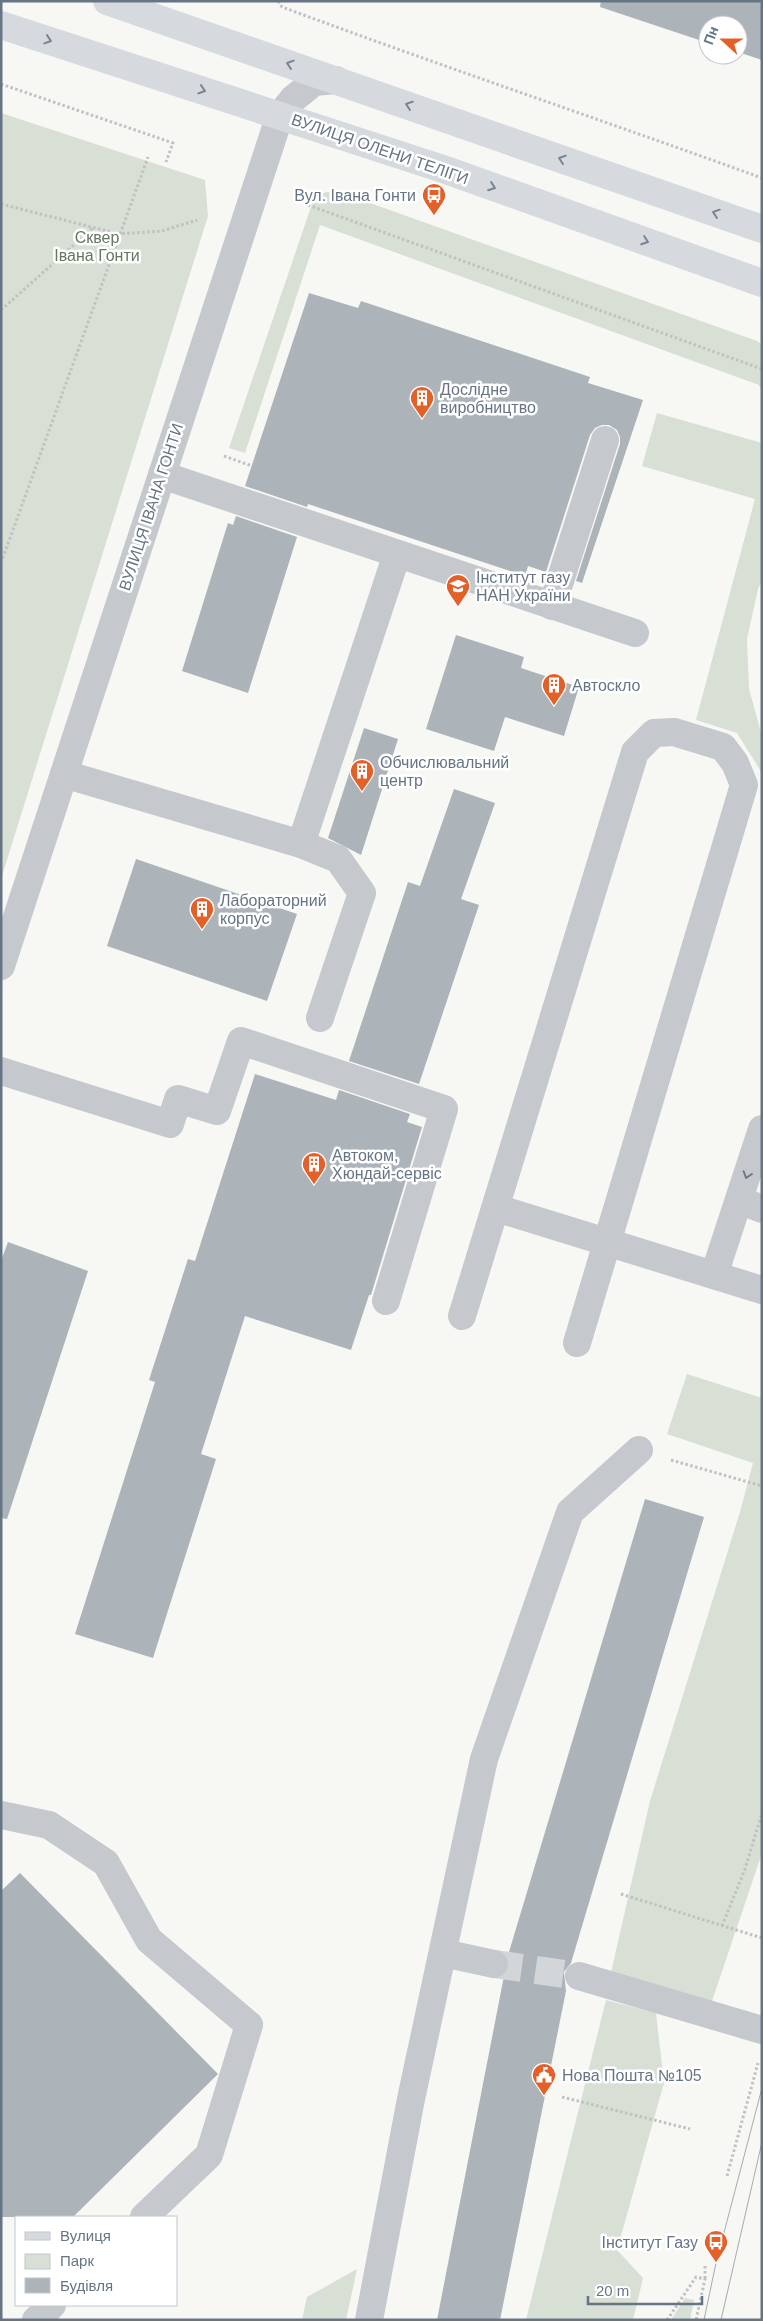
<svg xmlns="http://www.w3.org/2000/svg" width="763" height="2321" font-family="Arial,sans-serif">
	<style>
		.green { fill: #d8dfd5 }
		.building { fill: #acb3b9 }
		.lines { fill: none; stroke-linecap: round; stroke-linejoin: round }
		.minor-tunnel { stroke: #d3d6d8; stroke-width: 28; stroke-dasharray: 28 14; stroke-linecap: butt }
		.path { stroke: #bfc1c3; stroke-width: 3; stroke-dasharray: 2.5 2.5; stroke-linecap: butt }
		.minor { stroke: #c5c8cc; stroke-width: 28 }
		.major { stroke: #d6dadf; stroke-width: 28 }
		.tram { stroke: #a5abb1; stroke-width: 1 }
		.oneway { stroke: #778492 }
		.oneway2 { stroke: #6b7989 }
		.labels { text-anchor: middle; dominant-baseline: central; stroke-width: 5; stroke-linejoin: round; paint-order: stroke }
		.street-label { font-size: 16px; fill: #667585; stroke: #fff }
		.poi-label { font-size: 16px; fill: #667585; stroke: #fff; text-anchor: start }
		.park-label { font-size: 16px; fill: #647861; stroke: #fff }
	</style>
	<rect width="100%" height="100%" fill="#f7f7f4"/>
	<!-- green -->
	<g class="green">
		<path d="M1,113L205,180L208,216L1,879Z"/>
		<path d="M326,192L342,193L757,341L762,344V393L759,385L320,225L245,453L229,448L314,198Z"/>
		<path d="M657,413L762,443V580L758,589L747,639L749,689L762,736V773L737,733L696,720L755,499L642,466Z"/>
		<path d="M687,1374L762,1398V1853L711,2004L610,1977L650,1801L740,1512L753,1463L667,1434Z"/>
		<path d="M606,2000L656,2013L664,2083L617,2250L643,2278L633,2320H526Z"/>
		<path d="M357,2269L346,2320H302L307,2297Z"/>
		<path d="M685,2298L694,2300L690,2320H671Z"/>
	</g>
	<!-- building -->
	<g class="building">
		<path d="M601,1H762V60L738,52V25H708V43L600,7Z"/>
		<path d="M309,293L358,308L361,301L590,377L588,383L643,400L582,583L576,581L620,444V437L617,430L609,425H602L595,428L590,435L546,572L528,566L525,576L308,504L307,507L245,486Z"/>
		<path d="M236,516L297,537L248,693L182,671L228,523L233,525Z"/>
		<path d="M456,635L524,657L521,668L579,687L564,736L505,717L494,751L426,729Z"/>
		<path d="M364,728L398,739L361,855L328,838Z"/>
		<path d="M454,789L495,803L461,899L479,905L419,1084L349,1061L408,882L420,886Z"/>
		<path d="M136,859L297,914L267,1001L107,946Z"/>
		<path d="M255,1074L336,1100L339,1090L410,1114L407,1122L422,1127L371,1295H369L351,1350L245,1316L201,1454L216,1459L153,1658L75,1634L155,1382L149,1380L188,1259L195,1261Z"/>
		<path d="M8,1242L88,1271L7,1519L1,1518V1261Z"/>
		<path d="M645,1499L704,1517L571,1963L564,1972L566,1991L500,2320H437L504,1976L509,1967V1952Z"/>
		<path d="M20,1873L218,2074L73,2217H1V1891Z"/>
	</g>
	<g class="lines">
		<!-- minor-tunnel -->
		<path class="minor-tunnel" d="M494,1964L579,1976"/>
		<!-- path -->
		<g class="path">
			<path d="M278,1L282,7C441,66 602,120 762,178"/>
			<path d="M1,84L173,143L166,162"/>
			<path d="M1,204L119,234L162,231L197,220"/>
			<path d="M308,205L762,369"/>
			<path d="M1,310L94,227"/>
			<path d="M224,456L252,466"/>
			<path d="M1,563L148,157"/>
			<path d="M671,1460L762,1486"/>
			<path d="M621,1894L762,1938"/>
			<path d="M722,1926L745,1869L762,1813"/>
			<path d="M562,2097L690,2129"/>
			<path d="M727,2176L758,2063"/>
			<path d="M705,2266V2279"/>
			<path d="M667,2320L696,2277L705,2279L696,2320"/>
		</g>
		<!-- minor -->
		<g class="minor">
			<path d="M162,475L635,633"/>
			<path d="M552,606L605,440"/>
			<path d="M64,774L301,844L338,859L362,893L320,1018"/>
			<path d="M301,844L397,554"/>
			<path d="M1,966L280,115L293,99L314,82L336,80"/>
			<path d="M1,1071L170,1124L178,1099L217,1111L241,1041L444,1109L386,1301"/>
			<path d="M739,1200L762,1209"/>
			<path d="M496,1208L762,1290"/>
			<path d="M714,1275L762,1129"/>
			<path d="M462,1316L635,752L654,733L674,732L723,747L735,763L744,785L577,1343"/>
			<path d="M1,1815L49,1825L106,1863L149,1940L249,2025L209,2155L144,2217"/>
			<path d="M443,1953L494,1964"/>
			<path d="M579,1976L762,2030"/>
			<path d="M36,2320L52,2305"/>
			<path d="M369,2320L411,2099L484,1759L570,1512L639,1450"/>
		</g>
		<!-- major -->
		<g class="major">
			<path d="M107,1L762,229"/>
			<path d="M1,25L443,169L762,283"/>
		</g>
		<!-- tram -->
		<g class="tram">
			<path d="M704,2320L716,2263L762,2088"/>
			<path d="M721,2320L762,2142"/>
		</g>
	</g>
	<!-- one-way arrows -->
	<defs><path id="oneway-chevron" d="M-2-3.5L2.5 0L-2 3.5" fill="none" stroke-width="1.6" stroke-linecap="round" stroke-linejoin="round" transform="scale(1.25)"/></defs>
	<g class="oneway">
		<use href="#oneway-chevron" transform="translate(48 40) rotate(18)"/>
		<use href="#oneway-chevron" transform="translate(290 64) rotate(-161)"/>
		<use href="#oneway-chevron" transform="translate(202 90) rotate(18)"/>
		<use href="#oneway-chevron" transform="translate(409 105) rotate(-161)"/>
		<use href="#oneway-chevron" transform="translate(562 159) rotate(-161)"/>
		<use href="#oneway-chevron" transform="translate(492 187) rotate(20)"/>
		<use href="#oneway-chevron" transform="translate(716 213) rotate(-161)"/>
		<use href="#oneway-chevron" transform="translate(645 241) rotate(20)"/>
	</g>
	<use class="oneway2" href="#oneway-chevron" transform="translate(747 1175) rotate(108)"/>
	<!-- icons -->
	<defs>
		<g id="bus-pin" transform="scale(1.25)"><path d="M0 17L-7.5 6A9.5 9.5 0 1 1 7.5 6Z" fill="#e36029" stroke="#fff"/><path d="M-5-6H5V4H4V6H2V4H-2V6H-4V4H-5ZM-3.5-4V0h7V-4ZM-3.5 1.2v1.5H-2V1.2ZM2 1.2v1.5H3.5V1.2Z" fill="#fff"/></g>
		<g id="building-pin" transform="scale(1.25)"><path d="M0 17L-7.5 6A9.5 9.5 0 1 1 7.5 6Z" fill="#e36029" stroke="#fff"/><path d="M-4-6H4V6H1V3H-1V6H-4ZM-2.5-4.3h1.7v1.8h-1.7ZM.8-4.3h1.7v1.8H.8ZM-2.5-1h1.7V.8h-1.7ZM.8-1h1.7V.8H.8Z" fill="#fff"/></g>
		<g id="university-pin" transform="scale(1.25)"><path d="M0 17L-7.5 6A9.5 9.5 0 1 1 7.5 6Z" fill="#e36029" stroke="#fff"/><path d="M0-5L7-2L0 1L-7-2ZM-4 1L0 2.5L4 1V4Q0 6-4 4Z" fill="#fff"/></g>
		<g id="civic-pin" transform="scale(1.25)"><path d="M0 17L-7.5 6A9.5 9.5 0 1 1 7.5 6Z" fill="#e36029" stroke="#fff"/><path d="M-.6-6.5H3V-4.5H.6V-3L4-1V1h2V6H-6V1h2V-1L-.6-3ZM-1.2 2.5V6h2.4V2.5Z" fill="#fff"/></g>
	</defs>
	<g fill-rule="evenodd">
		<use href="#bus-pin" x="434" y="195"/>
		<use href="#building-pin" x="422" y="398"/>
		<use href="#university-pin" x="458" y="586"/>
		<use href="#building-pin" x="554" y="685"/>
		<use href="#building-pin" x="362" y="771"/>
		<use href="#building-pin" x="202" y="909"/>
		<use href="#building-pin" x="314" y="1164"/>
		<use href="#civic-pin" x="544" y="2075"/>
		<use href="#bus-pin" x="716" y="2242"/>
	</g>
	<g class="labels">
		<!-- street labels -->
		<g class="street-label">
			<text transform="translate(380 149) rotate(19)">ВУЛИЦЯ ОЛЕНИ ТЕЛІГИ</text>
			<text transform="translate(151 507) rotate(-72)">ВУЛИЦЯ ІВАНА ГОНТИ</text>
		</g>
		<!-- poi labels -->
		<g class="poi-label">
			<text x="416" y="195" text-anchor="end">Вул. Івана Гонти</text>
			<text x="440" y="389">Дослідне<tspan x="440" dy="18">виробництво</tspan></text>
			<text x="476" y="577">Інститут газу<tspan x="476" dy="18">НАН України</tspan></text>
			<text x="572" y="685">Автоскло</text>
			<text x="380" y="762">Обчислювальний<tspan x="380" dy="18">центр</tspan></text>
			<text x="220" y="900">Лабораторний<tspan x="220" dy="18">корпус</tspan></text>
			<text x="332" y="1155">Автоком,<tspan x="332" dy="18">Хюндай-сервіс</tspan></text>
			<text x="562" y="2075">Нова Пошта №105</text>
			<text x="698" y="2242" text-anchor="end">Інститут Газу</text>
		</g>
		<!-- park labels -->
		<g class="park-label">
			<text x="97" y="237">Сквер<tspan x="97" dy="18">Івана Гонти</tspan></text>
		</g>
	</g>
	<!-- border -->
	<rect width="763" height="2321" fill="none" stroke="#667585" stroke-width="5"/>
	<!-- legend -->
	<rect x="15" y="2216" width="162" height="90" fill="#ffffff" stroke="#c2c8ce"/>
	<rect x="25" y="2232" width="25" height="8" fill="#d6dadf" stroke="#c2c8ce"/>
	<text x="60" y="2241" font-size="15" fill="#667585">Вулиця</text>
	<rect x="25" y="2254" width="25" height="15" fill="#d8dfd5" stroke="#c2c8ce"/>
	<text x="60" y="2266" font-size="15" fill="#667585">Парк</text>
	<rect x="25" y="2278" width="25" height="15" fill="#acb3b9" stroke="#c2c8ce"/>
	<text x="60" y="2291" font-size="15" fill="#667585">Будівля</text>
	<!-- north arrow -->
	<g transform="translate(723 40) rotate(291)"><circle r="24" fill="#ffffff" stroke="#c2c8ce"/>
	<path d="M0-4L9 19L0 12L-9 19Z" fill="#e36029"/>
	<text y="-8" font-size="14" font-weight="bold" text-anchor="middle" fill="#667585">Пн</text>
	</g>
	<!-- scale -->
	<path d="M588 2296v8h114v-8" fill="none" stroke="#667585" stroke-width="2.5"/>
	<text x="596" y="2296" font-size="15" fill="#667585" stroke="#ffffff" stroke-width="4" paint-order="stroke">20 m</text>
</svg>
